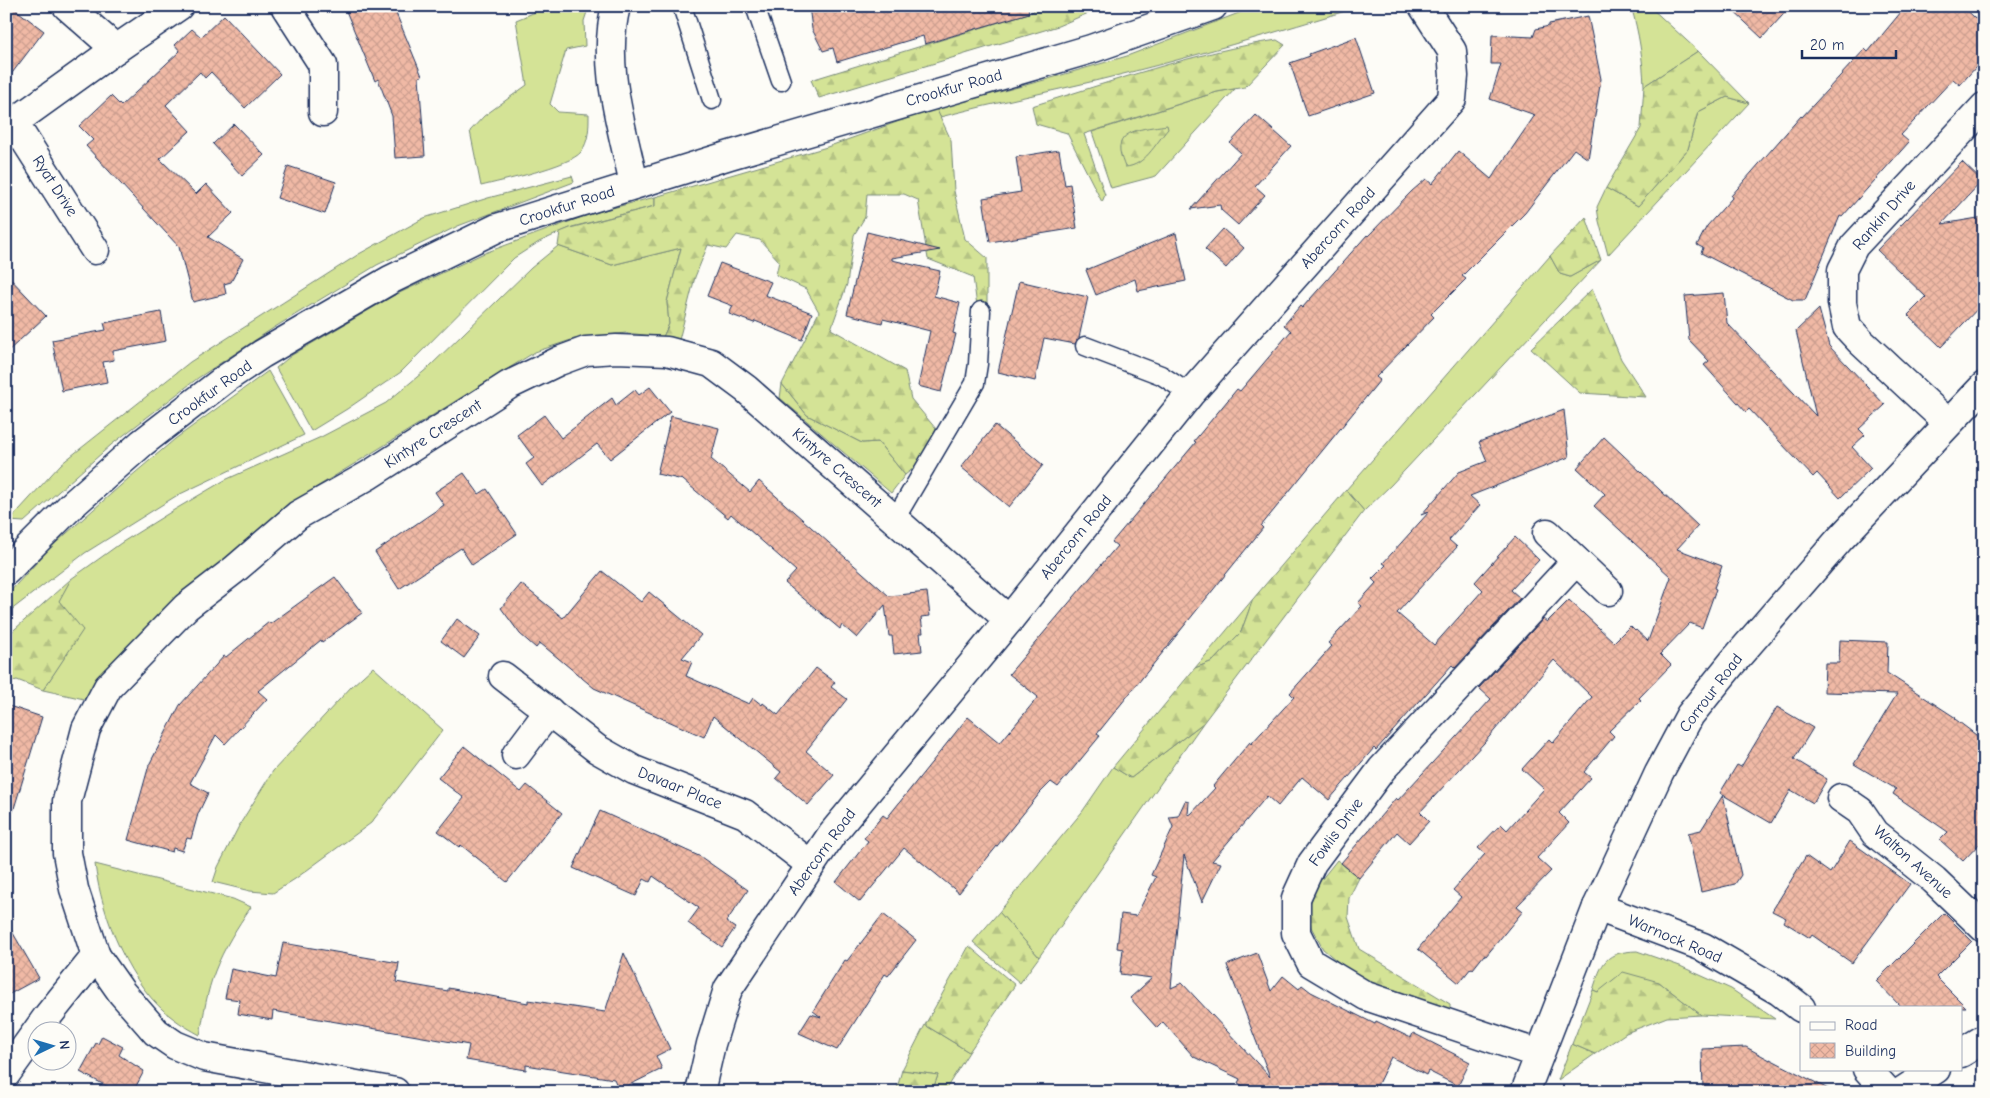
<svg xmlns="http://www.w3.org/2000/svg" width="1990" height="1098" font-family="'Comic Neue',sans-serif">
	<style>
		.grass { fill: #d4e396; stroke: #78897a }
		.forest { fill: url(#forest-firs); stroke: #78897a }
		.building { fill: url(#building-cross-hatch); stroke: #1b2f5e }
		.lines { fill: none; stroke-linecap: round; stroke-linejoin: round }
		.service-casing { stroke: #1b2f5e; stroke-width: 21 }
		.minor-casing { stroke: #1b2f5e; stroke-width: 31 }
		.tertiary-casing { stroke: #1b2f5e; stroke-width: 31 }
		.service { stroke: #fdfcf7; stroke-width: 18 }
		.minor { stroke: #fdfcf7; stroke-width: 28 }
		.tertiary { stroke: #fdfcf7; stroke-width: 28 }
		.labels { text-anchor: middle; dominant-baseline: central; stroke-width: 4.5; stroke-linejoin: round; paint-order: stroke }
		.street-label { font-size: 16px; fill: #1b2f5e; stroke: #fdfcf7 }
	</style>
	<defs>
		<pattern id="forest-firs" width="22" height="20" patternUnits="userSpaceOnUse" patternTransform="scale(1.25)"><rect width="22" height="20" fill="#d4e396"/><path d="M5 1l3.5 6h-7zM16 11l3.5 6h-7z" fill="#b5c384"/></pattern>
		<pattern id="building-cross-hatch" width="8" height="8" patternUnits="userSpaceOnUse" patternTransform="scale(1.25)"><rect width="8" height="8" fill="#f0b9a5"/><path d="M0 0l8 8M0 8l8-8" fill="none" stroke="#cd9f90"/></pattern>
	</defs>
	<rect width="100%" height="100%" fill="#fdfcf7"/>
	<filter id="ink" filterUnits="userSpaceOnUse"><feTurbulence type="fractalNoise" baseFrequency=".02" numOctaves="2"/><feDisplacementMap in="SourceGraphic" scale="10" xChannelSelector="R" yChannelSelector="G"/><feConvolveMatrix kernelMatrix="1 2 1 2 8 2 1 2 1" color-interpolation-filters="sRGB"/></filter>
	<g filter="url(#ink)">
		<!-- grass -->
		<g class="grass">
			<path d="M550,6H589L584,21L585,46L566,50L550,104L558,112L589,114C589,127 589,141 581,152C570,166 501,181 481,186L470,131L484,116L527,85L516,20Z"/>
			<path d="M1257,6H1362C1276,32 1190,58 1103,79C1049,92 994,103 940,117L936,109L1048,79L1127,56Z"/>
			<path d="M1631,6H1649L1698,51L1644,86C1643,59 1639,33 1631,6Z"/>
			<path d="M1235,89L1156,176L1111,188L1092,132L1217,92Z"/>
			<path d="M1727,97L1749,103L1608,255L1599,221L1597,207L1606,188L1638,206L1688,149L1698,112Z"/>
			<path d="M572,176L574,182L458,226L377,265L275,327L198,378L111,445L24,522L9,521L61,464L190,362L359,254L424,218L488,198Z"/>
			<path d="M655,197V206L572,227L539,242L514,258L401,372L347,409L311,431L276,368L292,355L393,296L482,254L593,213Z"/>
			<path d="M558,246L612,265L681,248L667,302L669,324L663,337L626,333L574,339L535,352L312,490L224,565L105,675L84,699L43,690L82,630L58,601L71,579L121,543L174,510L225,480L321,437L386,403L429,367L531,268Z"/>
			<path d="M1550,256L1560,274L1570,277L1601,260L1391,485L1364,511L1346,490Z"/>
			<path d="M268,371L304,435L176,496L85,553L6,614V596L49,549L129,478L175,439Z"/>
			<path d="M782,384L807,415L862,443L878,442L905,475L891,493L780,398Z"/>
			<path d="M1253,599L1241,632L1213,661L1195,668Z"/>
			<path d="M373,667L443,730L371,823L295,879L273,893L250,891L213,882L218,867L240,824L273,771L352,686Z"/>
			<path d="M1203,723L1039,957L999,912L1082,812L1113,767L1131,778Z"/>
			<path d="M95,864L233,899L251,907C237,927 224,948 215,971C207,991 204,1013 200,1035C191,1030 182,1025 174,1019C130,988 101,915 95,864Z"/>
			<path d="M1637,951L1680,966L1731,989L1775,1019L1701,1015L1659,982L1598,992L1593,990C1602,962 1605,952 1637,951Z"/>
			<path d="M925,1025L969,1052L944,1092H932L938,1075L902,1070Z"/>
			<path d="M1572,1044L1595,1054L1558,1080Z"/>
		</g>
		<!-- forest -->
		<g class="forest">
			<path d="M1038,6H1105L1058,26L819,98L811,80L1032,12Z"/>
			<path d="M1277,40L1285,45L1245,87L1217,92L1084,134L1105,195L1102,202L1067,133L1036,124L1032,106C1111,82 1196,52 1277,40Z"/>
			<path d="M1698,51L1749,103L1727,97L1698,112L1688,149L1638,206L1606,188L1641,128L1644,86Z"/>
			<path d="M936,108L951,140L954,191L965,239L987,258V310L977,306L973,277L928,259L918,200L904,194H867L865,217L854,235L847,284L831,329L905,371L911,399L936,429L923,461L905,475L878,442L862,443L807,415L782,384L819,312L806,289L776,275L779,261L760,240L737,235L726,249L708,245L695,277L679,340L663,337L669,324L667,302L681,248L612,265L558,246L560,232L570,228L655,206V197L827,147Z"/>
			<path d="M1167,125L1168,129C1155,144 1145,166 1125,167C1123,162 1121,157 1120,151C1117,128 1151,128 1167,125Z"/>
			<path d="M1586,217L1601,260L1570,277L1560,274L1550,256Z"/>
			<path d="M1592,289L1621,359L1646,397L1580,393L1531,348Z"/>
			<path d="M1346,490L1364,511L1203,723L1131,778L1113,767L1195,668L1213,661L1241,632L1253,599Z"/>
			<path d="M71,579L59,601L83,630L43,690L17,680L6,683V637Z"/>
			<path d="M1337,860L1359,878L1349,898L1348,917L1359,949L1450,1004V1014L1356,977L1323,949L1311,927L1309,907L1317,885Z"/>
			<path d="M999,912L1039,957L1020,983L973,942Z"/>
			<path d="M969,946L1015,985L969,1052L925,1025Z"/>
			<path d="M1623,972L1659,982L1701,1015L1667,1017L1626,1033L1595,1054L1572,1044L1593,990L1598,992Z"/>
			<path d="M902,1070L938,1075L932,1092H896Z"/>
		</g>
		<!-- building -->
		<g class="building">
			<path d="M6,6H11L44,31L6,81Z"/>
			<path d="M344,6H393L422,76L419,77L425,156L395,158L392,116L378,79L375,81Z"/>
			<path d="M809,6H1028L1029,13L925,44L923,36L837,62L833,48L823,51L812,29Z"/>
			<path d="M1728,6H1791L1762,38Z"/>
			<path d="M1906,6H1962L1984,26V58L1960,85L1953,79L1901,135L1909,142L1842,217L1840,216L1805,300H1793L1701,253L1703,248L1697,245L1707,226L1732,198L1731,196L1801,116L1802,117L1865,49L1868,52Z"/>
			<path d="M224,15L280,74L245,108L211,72L205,78L200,72L166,105L190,131L160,159L196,194L206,184L233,213L208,237L243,259L231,282L224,284L226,294L193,302L179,247L86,146L93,140L79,126L111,96L121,106L180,51L175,45L192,29L201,37Z"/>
			<path d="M1588,16L1601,79L1588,159L1574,149L1525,213L1462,276L1466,279L1431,314L1434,317L1376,377L1380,380L1261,526L1263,528L1097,734L1100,736L1058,787L1051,782L1040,793L959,893L904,848L860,902L836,882L868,841L864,838L883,815L887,818L968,717L1000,743L1038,697L1009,674L1117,546L1112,542L1196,442L1194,441L1237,389L1240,391L1291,331L1284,325L1300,306L1302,308L1367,235L1368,236L1412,191L1426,179L1432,184L1458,151L1491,179L1535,115L1490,99L1501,64H1491L1492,35L1533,37L1536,29L1549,26V24Z"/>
			<path d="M1356,37L1375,93L1308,116L1290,63L1310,56L1309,54Z"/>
			<path d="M1256,115L1291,146L1255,186L1265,195L1238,225L1221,210L1220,205L1191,209L1241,153L1230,143Z"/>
			<path d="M234,124L264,155L242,176L213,144Z"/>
			<path d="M1059,150L1065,185L1070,184L1077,228L990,242L983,198L1021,192L1016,157Z"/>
			<path d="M1962,162L1982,181L1942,224L1984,217V302L1941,347L1908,315L1926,297L1877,250Z"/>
			<path d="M288,166L336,182L325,214L277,198Z"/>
			<path d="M1223,229L1244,248L1226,268L1205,249Z"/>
			<path d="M867,232L940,250L892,258V260L940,271L934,296L960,303L953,333L956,334L941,392L918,386L930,331L883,319L882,323L847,314Z"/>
			<path d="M1176,233L1186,281L1138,291L1135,279L1096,295L1086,270Z"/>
			<path d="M720,263L771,282L765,295L812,313L802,340L755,321L754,323L729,314L733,306L707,296Z"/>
			<path d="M6,274L46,316L6,353Z"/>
			<path d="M1019,281L1088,297L1079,338L1075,344L1044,338L1035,381L998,372Z"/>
			<path d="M1724,293L1727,323L1816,416L1796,331L1819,309L1829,346L1885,405L1859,429L1865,435L1852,447L1871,468L1840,498L1817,473L1813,477L1749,409L1746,412L1704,365L1709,361L1689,340L1685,296Z"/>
			<path d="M161,312L166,341L113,351L114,360L103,362L107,382L62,391L52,340L106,330L104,323Z"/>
			<path d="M650,387L670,412L610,459L597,444L542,486L526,464L534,458L517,435L544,415L561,438L612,398L616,405L635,390L639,395Z"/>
			<path d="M1564,410L1569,457L1470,496L1480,505L1449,540L1457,547L1397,613L1434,645L1483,590L1475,582L1515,537L1539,560L1511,590L1520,598L1455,668L1452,665L1376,750L1374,748L1329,800L1302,777L1278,806L1267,796L1212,861L1221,863L1202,902L1184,855L1171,988L1182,983L1270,1077L1227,965L1257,953L1271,991L1283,976L1299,989L1302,985L1311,992L1375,1024L1376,1021L1411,1038L1413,1033L1470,1062L1458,1086L1428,1071L1426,1075L1391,1057L1374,1092H1254L1238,1083L1240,1079L1194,1057L1163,1022L1157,1028L1130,998L1152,978L1120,974L1123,949L1117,948L1121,914L1136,916L1156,877L1151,875L1173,827L1169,817L1178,816L1185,801L1189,802L1188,815L1191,814L1215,788L1213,786L1250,742L1251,744L1294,697L1290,693L1332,646L1328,643L1362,606L1358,603L1376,583L1372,579L1386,565L1383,563L1429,512L1421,515L1459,472L1487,461L1479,442Z"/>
			<path d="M671,416L719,428L711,459L750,492L759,481L889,596L927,592L930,616L921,617L923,633H920L922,651L894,654L892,636H889L885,605L857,638L842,625L840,629L785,583L796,571L731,514L728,518L683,480L657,474Z"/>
			<path d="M995,425L1043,465L1009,507L961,467Z"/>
			<path d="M1604,437L1698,526L1677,549L1722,566L1714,588L1716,589L1702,628L1690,623L1660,654L1671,665L1639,698L1641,700L1609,731L1614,736L1584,772L1591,778L1559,813L1569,823L1537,858L1551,871L1517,906L1523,911L1486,956L1484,955L1473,969L1471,968L1459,983L1418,949L1461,897L1453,890L1485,854L1478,848L1501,824L1507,830L1544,789L1522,769L1549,739L1553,743L1592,697L1554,660L1484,743L1420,812L1429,821L1409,843L1397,832L1359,878L1341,863L1396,798L1398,800L1491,699L1479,688L1543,619L1547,622L1569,600L1614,642L1630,626L1635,631L1636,630L1648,641L1671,577L1594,506L1605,494L1577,468Z"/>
			<path d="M464,473L479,494L487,489L517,534L472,565L461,548L399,589L375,552L444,505L435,492Z"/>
			<path d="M602,571L641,602L649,592L701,635L682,658L692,662L686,676L749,704L753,698L762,705L763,703L778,715L816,668L835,682L831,687L847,699L806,751L834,775L808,805L776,778L781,772L713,716L704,737L594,688L540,643L536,648L520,634L501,608L521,584L563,618Z"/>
			<path d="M335,577L362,613L322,642L321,640L258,691L267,699L225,744L216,735L190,783L208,793L198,814L191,839L187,838L182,851L173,848L172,852L128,840L149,765L180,705L224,656L226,657L269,622L270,624Z"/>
			<path d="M457,619L480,636L464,658L441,641Z"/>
			<path d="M1840,640L1888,642L1887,673L1956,718L1955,719L1984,741V839L1963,861L1940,840L1948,832L1893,794L1896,789L1854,764L1897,694L1824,692L1825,663H1839Z"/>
			<path d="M6,705L42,717L12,815H6Z"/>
			<path d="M1777,707L1813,728L1794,759L1827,779L1813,803L1791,790L1771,823L1723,795L1741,875L1735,884L1701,892L1688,833L1701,830L1723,795L1720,793L1737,765L1741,767Z"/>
			<path d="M464,746L521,792L527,785L562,813L507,882L461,845L459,847L438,831L464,798L438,778Z"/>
			<path d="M600,811L701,857L748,890L726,922L735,928L722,947L688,923L699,908L653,876L650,882L644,879L636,896L573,868Z"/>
			<path d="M1850,841L1910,884L1852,963L1812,935L1810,938L1784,922L1786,918L1772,911L1806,856L1830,873Z"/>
			<path d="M1944,913L1972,941L1936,977L1966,1007H1901L1876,981Z"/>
			<path d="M883,914L916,940L888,976L885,974L837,1050L799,1033L811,1014L821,1017L813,1011L845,960L847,961Z"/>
			<path d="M6,921L39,978L6,996Z"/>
			<path d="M283,943L399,963L396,982L448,991V988L528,1003V1000L605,1012L624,953L670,1049L656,1056L662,1069L619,1090L614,1079L526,1065V1070L466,1060L469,1045L273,1011L272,1020L238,1014L240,1000L225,998L231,969L276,978Z"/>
			<path d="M102,1036L123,1047L119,1055L144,1071L133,1092H118L80,1072L96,1043L98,1044Z"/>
			<path d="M1746,1047L1770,1060V1059L1834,1092H1703L1702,1049Z"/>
		</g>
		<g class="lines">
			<!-- service casing -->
			<g class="service-casing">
				<g id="service">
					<path d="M682,6L712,100"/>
					<path d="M755,6L781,81"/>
					<path d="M1085,346L1161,375L1190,394"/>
					<path d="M895,519L975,383L978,364L981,311"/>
				</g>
			</g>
			<!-- minor casing -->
			<g class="minor-casing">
				<g id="minor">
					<path d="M67,6L116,49"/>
					<path d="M285,6L323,65V112"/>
					<path d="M616,6C601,65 622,126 634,184"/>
					<path d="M14,123L95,250"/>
					<path d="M6,128L116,49L179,6"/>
					<path d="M1948,423L1860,341L1847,327L1842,303V270L1854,246L1984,107"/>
					<path d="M1547,533L1608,591"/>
					<path d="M503,676L597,749L634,770L745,814L810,864"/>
					<path d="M516,755L549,711"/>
					<path d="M1841,798L1860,811L1875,833L1934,880L1984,928"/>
					<path d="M1597,907L1703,947L1779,991L1801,1008"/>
					<path d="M1961,1053L1984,1039"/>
					<path d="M1539,1054L1366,996L1311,963L1296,933V898L1312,863L1382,769L1576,561"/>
					<path d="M1867,1069L1888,1092"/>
					<path d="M6,1074L47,1017L96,956"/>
					<path d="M395,1092L204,1057L175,1045L156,1032L122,993L96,956L74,889L67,853V801L86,729L108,687L186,607L234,570L298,515L369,475L509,385L559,361L586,351L616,349L667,351L711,363L746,389L1009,620"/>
					<path d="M700,1092L711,1044L728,989L832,834L1009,620L1190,394L1452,99L1454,76L1452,51L1423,6"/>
					<path d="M1525,1092L1597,907L1659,773L1690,715L1732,663L1839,540L1984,386"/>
					<path d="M1901,1092L1936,1069"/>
				</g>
			</g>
			<!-- tertiary casing -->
			<g class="tertiary-casing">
				<path id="tertiary" d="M6,571L71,506L142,443L225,379L262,354L390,280L497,228L730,155L1091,49L1213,6"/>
			</g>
			<!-- service -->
			<use href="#service" class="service"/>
			<!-- minor -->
			<use href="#minor" class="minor"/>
			<!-- tertiary -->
			<use href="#tertiary" class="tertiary"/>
		</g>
	</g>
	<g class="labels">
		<!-- street labels -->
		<g class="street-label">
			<text transform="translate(954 88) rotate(-16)">Crookfur Road</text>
			<text transform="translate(55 186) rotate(57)">Ryat Drive</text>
			<text transform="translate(567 206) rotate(-18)">Crookfur Road</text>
			<text transform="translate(1884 215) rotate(-49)">Rankin Drive</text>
			<text transform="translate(1338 228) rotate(-48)">Abercorn Road</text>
			<text transform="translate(210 393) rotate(-36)">Crookfur Road</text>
			<text transform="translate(433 434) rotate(-33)">Kintyre Crescent</text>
			<text transform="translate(837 468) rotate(41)">Kintyre Crescent</text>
			<text transform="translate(1076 537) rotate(-51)">Abercorn Road</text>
			<text transform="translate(1711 693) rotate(-53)">Corrour Road</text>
			<text transform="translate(680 788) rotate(22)">Davaar Place</text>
			<text transform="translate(1336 832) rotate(-54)">Fowlis Drive</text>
			<text transform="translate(822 852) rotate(-54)">Abercorn Road</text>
			<text transform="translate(1913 862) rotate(42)">Walton Avenue</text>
			<text transform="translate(1675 939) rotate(23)">Warnock Road</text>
		</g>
	</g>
	<!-- margin -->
	<rect width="1990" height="1098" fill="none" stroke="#fdfcf7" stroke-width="25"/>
	<rect x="12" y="12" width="1965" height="1073" fill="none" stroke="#1b2f5e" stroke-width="2" filter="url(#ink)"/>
	<!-- legend -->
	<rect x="1800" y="1006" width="162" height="65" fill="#fdfcf7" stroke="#a3aaba"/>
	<rect x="1810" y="1022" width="25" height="8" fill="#fdfcf7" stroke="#a3aaba"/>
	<text x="1845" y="1030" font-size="15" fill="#1b2f5e">Road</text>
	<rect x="1810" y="1043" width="25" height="15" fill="url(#building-cross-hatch)" stroke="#a3aaba"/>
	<text x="1845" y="1056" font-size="15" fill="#1b2f5e">Building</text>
	<!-- north arrow -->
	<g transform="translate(52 1046) rotate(85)"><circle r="24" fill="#fdfcf7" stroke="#a3aaba"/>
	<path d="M0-4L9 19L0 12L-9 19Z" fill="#1f6fb2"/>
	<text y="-8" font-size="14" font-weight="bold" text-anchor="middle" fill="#1b2f5e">N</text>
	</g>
	<!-- scale -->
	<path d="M1802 50v8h94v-8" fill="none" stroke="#1b2f5e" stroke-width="2.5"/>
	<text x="1810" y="50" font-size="15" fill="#1b2f5e" stroke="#fdfcf7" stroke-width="4" paint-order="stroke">20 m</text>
</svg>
